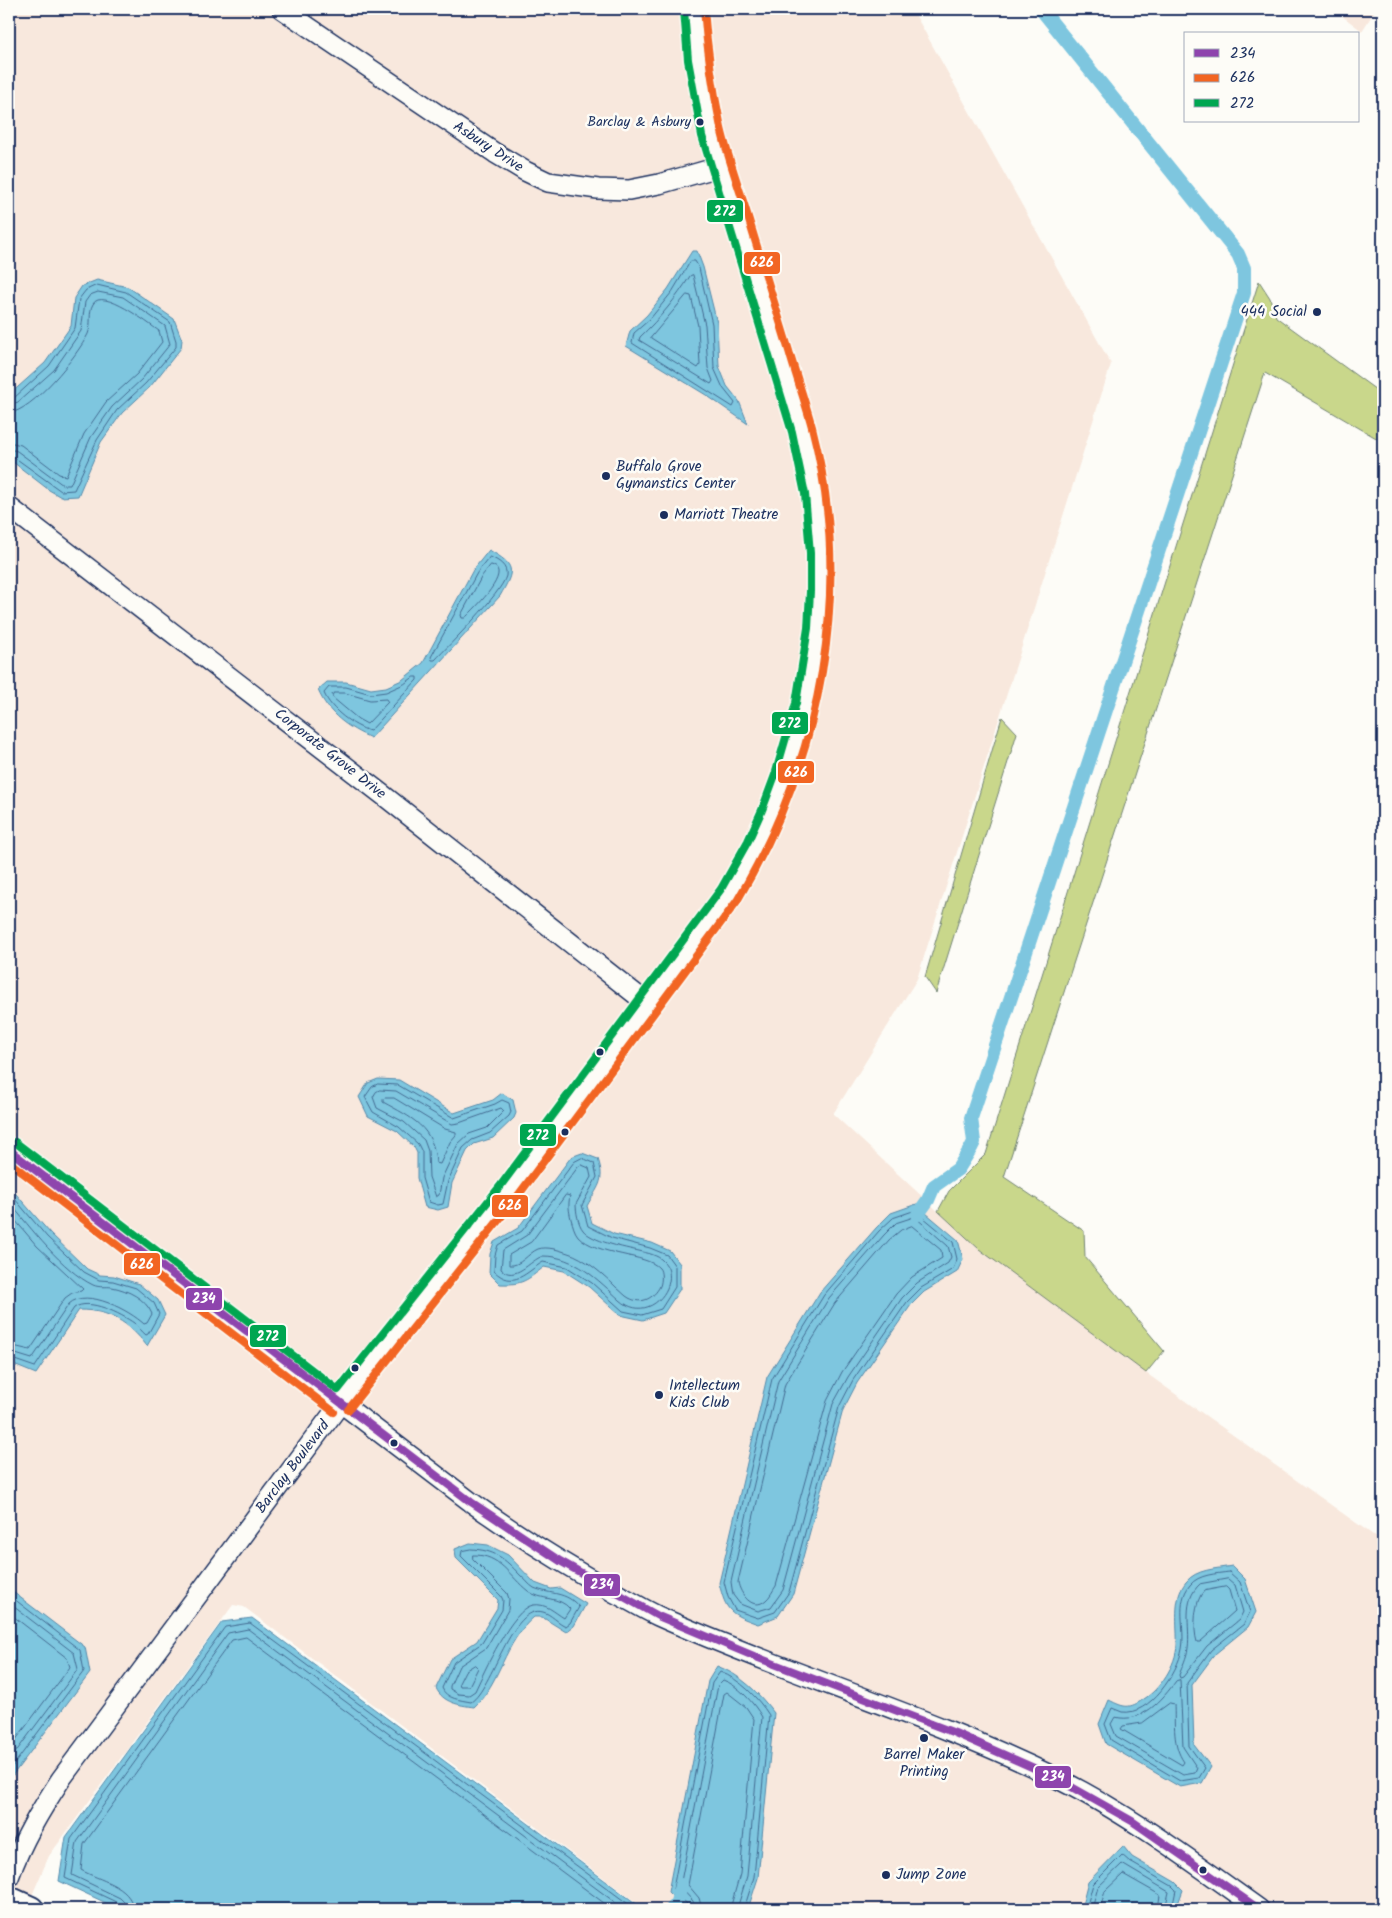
<svg xmlns="http://www.w3.org/2000/svg" width="1392" height="1918" font-family="Kalam,sans-serif">
	<style>
		.built { fill: #f8e8dd }
		.green { fill: #c9d78b; stroke: #728374 }
		.water { fill: #7ec6df; stroke: #568aab }
		.lines { fill: none; stroke-linecap: round; stroke-linejoin: round }
		.shore { stroke: #436b92; stroke-width: 1 }
		.canal { stroke: #7ec6df; stroke-width: 14 }
		.minor-casing { stroke: #1b2f5e; stroke-width: 22 }
		.major-casing { stroke: #1b2f5e; stroke-width: 28 }
		.minor { stroke: #fdfcf7; stroke-width: 19 }
		.major { stroke: #fdfcf7; stroke-width: 24 }
		.bus-1-casing { stroke: #fdfcf7; stroke-width: 11 }
		.bus-2-casing { stroke: #fdfcf7; stroke-width: 11 }
		.bus-3-casing { stroke: #fdfcf7; stroke-width: 11 }
		.bus-1 { stroke: #8e44ad; stroke-width: 8 }
		.bus-2 { stroke: #f26522; stroke-width: 8 }
		.bus-3 { stroke: #00a651; stroke-width: 8 }
		.bus-dot { fill: #1b2f5e; stroke: #fdfcf7; stroke-width: 2 }
		.labels { text-anchor: middle; dominant-baseline: central; stroke-width: 5; stroke-linejoin: round; paint-order: stroke }
		.bus-label { font-size: 14px; fill: #1b2f5e; stroke: #fdfcf7; text-anchor: end }
		.street-label { font-size: 15px; fill: #1b2f5e; stroke: #fdfcf7 }
		.poi-label { font-size: 15px; fill: #1b2f5e; stroke: #fdfcf7; text-anchor: start }
		.line-badge { stroke: #fdfcf7; stroke-width: 2 }
		.badge-label { font-size: 14px; text-anchor: middle; font-weight: bold; fill: #fff }
	</style>
	<rect width="100%" height="100%" fill="#fdfcf7"/>
	<filter id="ink" filterUnits="userSpaceOnUse"><feTurbulence type="fractalNoise" baseFrequency=".02" numOctaves="2"/><feDisplacementMap in="SourceGraphic" scale="10" xChannelSelector="R" yChannelSelector="G"/><feConvolveMatrix kernelMatrix="1 2 1 2 8 2 1 2 1" color-interpolation-filters="sRGB"/></filter>
	<g filter="url(#ink)">
		<!-- built -->
		<g class="built">
			<path d="M9,9H912L1111,364L917,979L833,1114L979,1249L1146,1373L1383,1542V1909H645L244,1607L233,1605L49,1856L27,1907L9,1896Z"/>
			<path d="M1333,9H1376L1362,31Z"/>
		</g>
		<!-- green -->
		<g class="green">
			<path d="M1259,281L1270,298L1276,317L1383,395V442L1265,373L1004,1177L1084,1231L1085,1257L1164,1351L1146,1373L979,1249L938,1211L949,1191L986,1154Z"/>
			<path d="M1002,717L1017,733L936,993L925,977Z"/>
		</g>
		<!-- water -->
		<g class="water">
			<path d="M692,251H697L703,267L717,323L719,366L727,386L739,401L748,424L706,395L626,346L630,331L647,315L668,289Z"/>
			<path d="M97,280L128,287L174,319L182,340L181,348L150,387L122,413L101,442L78,496L61,497L49,490L9,459V395L45,363L71,326L74,298L82,286Z"/>
			<path d="M489,550C516,565 515,570 500,596L371,738C348,728 328,714 318,690L327,682H346L371,689L386,687L402,680L423,663L473,570Z"/>
			<path d="M378,1079L399,1080L454,1113L493,1100L502,1093L513,1100L516,1113L514,1118L493,1138L474,1144L467,1151L452,1183L448,1207L438,1210L425,1207L417,1178V1153L414,1147L397,1131L368,1116L359,1097L368,1083Z"/>
			<path d="M582,1153L598,1159C606,1182 597,1187 587,1206L592,1223L614,1234L652,1243L670,1251L680,1264V1289L664,1313L643,1320L620,1315L589,1287L564,1271L544,1267C527,1280 523,1285 500,1284L489,1273L490,1254L494,1242L518,1228L571,1157Z"/>
			<path d="M9,1186L50,1233L87,1269L100,1275L114,1276L139,1284L158,1300L165,1315L147,1346C128,1322 110,1310 79,1310L36,1374L9,1363Z"/>
			<path d="M928,1200L926,1213L958,1240L963,1259L957,1272L924,1292L911,1305L857,1383L843,1410L793,1594L778,1616L758,1624C730,1614 726,1612 719,1583L767,1377L820,1292L876,1228L891,1213Z"/>
			<path d="M470,1543L488,1545L508,1555L535,1583L551,1589L560,1588L586,1604L574,1626L566,1632L542,1617H534C504,1642 500,1684 474,1707C459,1705 443,1703 436,1688L450,1659L477,1641L497,1608L498,1600L456,1558L455,1549Z"/>
			<path d="M1232,1566L1245,1579L1256,1612L1248,1627L1215,1654L1192,1685L1194,1745L1211,1767L1202,1783L1180,1787L1106,1744L1099,1724L1109,1700C1125,1708 1129,1709 1144,1699C1160,1689 1176,1665 1177,1645C1178,1625 1172,1599 1186,1582C1196,1569 1216,1569 1232,1566Z"/>
			<path d="M9,1589L85,1647L90,1673L9,1780Z"/>
			<path d="M252,1618L642,1908V1909H119L59,1881L66,1837L222,1622Z"/>
			<path d="M717,1666C741,1675 758,1692 774,1713L758,1878L748,1909H685L668,1892L708,1681Z"/>
			<path d="M1123,1846L1132,1857L1175,1882L1183,1890L1176,1909H1081L1088,1882Z"/>
		</g>
		<g class="lines">
			<!-- shore -->
			<g class="shore">
				<path d="M691,261H695L699,268L712,324L714,368L723,388L735,403L733,407L632,343L634,333L650,319L672,292Z"/>
				<path d="M693,275L705,325L708,368L713,381L711,384L639,340L640,337C660,318 676,299 690,276Z"/>
				<path d="M687,295L691,296L698,326L700,365L698,368L651,338Z"/>
				<path d="M9,399L14,398L49,366L75,328L79,299L86,290L97,285L126,292L170,322L176,341V347L146,383L117,410L97,440L74,490L61,491L14,457L9,456"/>
				<path d="M9,405L18,402L54,370L81,331L85,302L90,295L98,292L123,297L165,326L170,344L142,379L112,407L91,437L70,485H63L17,451L9,449"/>
				<path d="M9,413C32,412 78,355 88,334C92,325 88,312 93,304C102,287 149,324 159,331L162,342L137,374L106,402L84,434L66,476L59,474L21,445L9,442"/>
				<path d="M490,557C498,560 508,566 506,576C501,594 450,644 435,660H432L431,657L477,573Z"/>
				<path d="M491,565C515,570 473,610 465,618H462L461,615L482,576Z"/>
				<path d="M414,677H417V680L370,731C353,726 331,710 324,693L329,687H346L371,694L386,692L404,684Z"/>
				<path d="M335,693H345L370,700L386,699L388,702L367,724L358,719L333,698L332,695Z"/>
				<path d="M378,1084L398,1085L454,1118L495,1104L502,1100L509,1103L511,1112L509,1116L490,1133L472,1140L463,1148L448,1181L443,1204L438,1205L429,1202L422,1178V1152L418,1144L399,1127L373,1112L365,1097L372,1087Z"/>
				<path d="M380,1090L396,1091L452,1124L459,1123L501,1108L504,1111L487,1128L469,1134L458,1144L442,1178L439,1195L436,1197L429,1177L428,1151L424,1140L404,1122L377,1108L373,1097L376,1092Z"/>
				<path d="M385,1098H394L445,1129L456,1132V1135L450,1142L440,1164L436,1163C434,1127 412,1118 383,1102V1100Z"/>
				<path d="M582,1158L594,1163L597,1177L582,1205L588,1226L612,1238L650,1248L667,1255L675,1266V1287L661,1309L642,1315L623,1311L592,1283L567,1267L543,1262C526,1272 514,1290 494,1271L495,1255L498,1245L522,1231L574,1162Z"/>
				<path d="M582,1165L589,1168L591,1177L576,1204C576,1211 578,1224 583,1230C591,1241 625,1248 639,1251C647,1253 658,1255 663,1261C684,1281 650,1327 620,1300C598,1280 575,1256 543,1256C530,1260 515,1283 501,1269L503,1250L527,1235L578,1167Z"/>
				<path d="M9,1192L47,1237L84,1272L99,1280L113,1281L136,1288L154,1303L159,1314L148,1334L146,1335C142,1332 139,1327 134,1323C121,1314 89,1297 74,1308L35,1367L9,1358"/>
				<path d="M566,1195L570,1196C568,1205 569,1210 571,1219C573,1225 574,1231 578,1236C597,1256 647,1254 659,1268C662,1271 662,1281 660,1286C654,1298 642,1305 629,1298C625,1296 621,1291 617,1288C605,1276 584,1257 568,1253C559,1250 547,1246 538,1249C528,1253 520,1267 509,1265V1255L531,1242Z"/>
				<path d="M9,1202C31,1228 62,1270 93,1285C100,1288 106,1286 112,1287C128,1290 146,1299 152,1314L147,1323L144,1324C130,1311 87,1287 69,1304L32,1359L9,1352"/>
				<path d="M920,1209L923,1217L953,1242L957,1259L953,1269L921,1288L907,1302L853,1380L839,1407L789,1592L775,1612L758,1618L735,1610L728,1597L724,1582L772,1379L824,1295L879,1231L893,1218Z"/>
				<path d="M9,1213L37,1246L83,1289L81,1291L72,1293L65,1298L30,1350L9,1345"/>
				<path d="M915,1217L948,1246L951,1257L948,1263L917,1283L902,1298L848,1377L833,1404L783,1590L771,1607L758,1611L740,1604L733,1595L731,1582L778,1381L829,1298L884,1235L896,1223Z"/>
				<path d="M912,1226L941,1250L942,1258L912,1277L896,1294L842,1372L827,1401L776,1586C773,1590 770,1597 766,1600C753,1612 740,1594 738,1582L785,1384L835,1303L889,1240L901,1230Z"/>
				<path d="M471,1549C495,1550 504,1558 520,1575C525,1579 529,1585 534,1588C551,1595 566,1591 579,1607L570,1623L566,1626C558,1623 551,1614 543,1612C512,1603 492,1689 471,1702C461,1700 446,1699 442,1688L454,1662L482,1643L502,1610L503,1600L501,1596L461,1556L462,1551Z"/>
				<path d="M473,1555C500,1554 510,1577 528,1591C541,1601 560,1596 570,1609L564,1618C554,1612 546,1603 533,1605C512,1609 484,1672 475,1691L469,1695L458,1694L450,1689V1686L459,1666L486,1648L508,1610L509,1599L507,1593L473,1559Z"/>
				<path d="M1229,1572L1240,1582L1250,1612L1244,1624L1211,1650L1187,1683L1189,1746L1205,1768L1199,1778L1180,1781L1111,1740L1105,1724L1112,1708C1115,1709 1119,1711 1122,1712C1150,1716 1178,1672 1182,1649C1186,1628 1175,1603 1190,1585C1199,1574 1216,1574 1229,1572Z"/>
				<path d="M1228,1579L1235,1585L1243,1612L1239,1620L1207,1646L1183,1677L1180,1678L1179,1675C1182,1667 1187,1657 1188,1648C1191,1626 1181,1601 1200,1584Z"/>
				<path d="M1226,1587L1229,1590L1235,1611L1200,1642H1197C1193,1630 1194,1600 1204,1591Z"/>
				<path d="M9,1595L80,1650L84,1671L9,1771"/>
				<path d="M9,1603L74,1653L78,1669L9,1761"/>
				<path d="M9,1613L67,1658L70,1667L9,1749"/>
				<path d="M475,1665L478,1668L469,1686H460L459,1683L465,1671Z"/>
				<path d="M1180,1680L1183,1747L1197,1768L1195,1773L1183,1775L1116,1736L1111,1724L1115,1717C1142,1724 1162,1700 1176,1681Z"/>
				<path d="M1170,1703L1174,1704C1175,1724 1172,1745 1184,1762L1182,1765L1121,1729L1123,1726L1142,1723Z"/>
				<path d="M119,1909L116,1902L65,1878L71,1839L225,1627L250,1623L635,1909"/>
				<path d="M126,1909L125,1903L120,1898L72,1875L77,1842L228,1633L248,1629L624,1909"/>
				<path d="M133,1909C132,1886 98,1880 81,1870L84,1844L232,1640L246,1637L612,1909"/>
				<path d="M688,1909L687,1904L673,1889L712,1683L720,1672C740,1679 758,1698 769,1715L754,1877L744,1909"/>
				<path d="M694,1909L693,1901L680,1887L718,1685L723,1680C738,1685 754,1703 762,1717L747,1876L737,1909"/>
				<path d="M702,1909L699,1898L688,1885L724,1694L727,1692L746,1707L754,1719L740,1874L730,1909"/>
				<path d="M1086,1909L1093,1884L1122,1855L1130,1862L1172,1886L1176,1890L1172,1909"/>
				<path d="M1092,1909L1098,1887L1122,1864L1169,1892L1165,1909"/>
				<path d="M1100,1909L1105,1891L1123,1874L1160,1895L1158,1909"/>
			</g>
			<!-- canal -->
			<g class="canal">
				<path d="M918,1214L928,1200L934,1186L958,1169L971,1148L974,1142L971,1118L1244,293V268L1238,254L1041,9"/>
				<path d="M672,1909L677,1902L681,1885"/>
			</g>
			<!-- minor casing -->
			<g class="minor-casing">
				<g id="minor">
					<path d="M282,9L495,153L525,171L548,182L598,189L629,190L659,184L722,166"/>
					<path d="M9,507L383,795L648,1004"/>
					<path d="M9,1150L471,1502C517,1535 565,1565 615,1593C629,1600 643,1609 658,1616C787,1674 924,1714 1052,1776C1125,1811 1193,1862 1259,1909"/>
					<path d="M9,1877C22,1841 40,1811 61,1779L340,1404L509,1191L729,895C744,869 760,842 771,814C811,721 828,616 818,514C815,485 808,457 802,429L712,133L698,58L694,9"/>
				</g>
			</g>
			<!-- major casing -->
			<g class="major-casing">
				<path id="major" d="M9,1899L31,1909"/>
			</g>
			<!-- minor -->
			<use href="#minor" class="minor"/>
			<!-- major -->
			<use href="#major" class="major"/>
			<!-- bus-1 casing -->
			<g class="bus-1-casing">
				<path id="bus-1" d="M9,1150L471,1502L560,1561L658,1616L756,1657L955,1733L1052,1776L1132,1821L1259,1909"/>
			</g>
			<!-- bus-2 casing -->
			<g class="bus-2-casing">
				<g id="bus-2">
					<path d="M9,1162L334,1412"/>
					<path d="M348,1410L517,1197L737,901C822,758 854,589 812,427C805,401 796,376 789,351C774,302 759,253 744,204C736,179 727,154 721,128C713,89 707,49 704,9"/>
				</g>
			</g>
			<!-- bus-3 casing -->
			<g class="bus-3-casing">
				<path id="bus-3" d="M15,1142L338,1390L501,1185L721,889L748,841L762,810L775,775L796,703L808,628L810,591V553L805,494L792,432L702,136L688,60L684,10"/>
			</g>
			<!-- bus-1 -->
			<use href="#bus-1" class="bus-1"/>
			<!-- bus-2 -->
			<use href="#bus-2" class="bus-2"/>
			<!-- bus-3 -->
			<use href="#bus-3" class="bus-3"/>
		</g>
	</g>
	<!-- markers -->
	<g class="bus-dot">
		<circle cx="700" cy="122" r="4.5"/>
		<circle cx="1317" cy="312" r="5"/>
		<circle cx="606" cy="476" r="5"/>
		<circle cx="664" cy="515" r="5"/>
		<circle cx="600" cy="1052" r="4.5"/>
		<circle cx="565" cy="1132" r="4.5"/>
		<circle cx="355" cy="1368" r="4.5"/>
		<circle cx="659" cy="1395" r="5"/>
		<circle cx="394" cy="1443" r="4.5"/>
		<circle cx="924" cy="1738" r="5"/>
		<circle cx="1203" cy="1870" r="4.5"/>
		<circle cx="886" cy="1875" r="5"/>
	</g>
	<g class="labels">
		<!-- bus labels -->
		<g class="bus-label">
			<text x="691" y="122">Barclay &amp; Asbury</text>
		</g>
		<!-- street labels -->
		<g class="street-label">
			<text transform="translate(488 147) rotate(33)">Asbury Drive</text>
			<text transform="translate(330 754) rotate(38)">Corporate Grove Drive</text>
			<text transform="translate(293 1467) rotate(-53)">Barclay Boulevard</text>
		</g>
		<!-- poi labels -->
		<g class="poi-label">
			<text x="1307" y="312" text-anchor="end">444 Social</text>
			<text x="616" y="467">Buffalo Grove<tspan x="616" dy="17">Gymanstics Center</tspan></text>
			<text x="674" y="515">Marriott Theatre</text>
			<text x="669" y="1386">Intellectum<tspan x="669" dy="17">Kids Club</tspan></text>
			<text x="924" y="1755" text-anchor="middle">Barrel Maker<tspan x="924" dy="17">Printing</tspan></text>
			<text x="896" y="1875">Jump Zone</text>
		</g>
	</g>
	<g class="line-badge">
		<rect x="706" y="199" width="38" height="24" rx="5" fill="#00a651"/>
		<rect x="743" y="251" width="38" height="24" rx="5" fill="#f26522"/>
		<rect x="771" y="711" width="38" height="24" rx="5" fill="#00a651"/>
		<rect x="777" y="760" width="38" height="24" rx="5" fill="#f26522"/>
		<rect x="519" y="1123" width="38" height="24" rx="5" fill="#00a651"/>
		<rect x="491" y="1194" width="38" height="24" rx="5" fill="#f26522"/>
		<rect x="123" y="1252" width="38" height="24" rx="5" fill="#f26522"/>
		<rect x="185" y="1287" width="38" height="24" rx="5" fill="#8e44ad"/>
		<rect x="249" y="1324" width="38" height="24" rx="5" fill="#00a651"/>
		<rect x="583" y="1573" width="38" height="24" rx="5" fill="#8e44ad"/>
		<rect x="1034" y="1765" width="38" height="24" rx="5" fill="#8e44ad"/>
	</g>
	<g class="badge-label">
		<text x="725" y="216">272</text>
		<text x="762" y="267">626</text>
		<text x="790" y="728">272</text>
		<text x="796" y="777">626</text>
		<text x="538" y="1140">272</text>
		<text x="510" y="1210">626</text>
		<text x="142" y="1269">626</text>
		<text x="204" y="1303">234</text>
		<text x="268" y="1341">272</text>
		<text x="602" y="1589">234</text>
		<text x="1053" y="1781">234</text>
	</g>
	<!-- margin -->
	<rect width="1392" height="1918" fill="none" stroke="#fdfcf7" stroke-width="30"/>
	<rect x="15" y="15" width="1362" height="1888" fill="none" stroke="#1b2f5e" stroke-width="2" filter="url(#ink)"/>
	<!-- legend -->
	<rect x="1184" y="32" width="175" height="90" fill="#fdfcf7" stroke="#a3aaba"/>
	<rect x="1194" y="49" width="25" height="8" fill="#8e44ad" stroke="#a3aaba"/>
	<text x="1230" y="58" font-size="15" fill="#1b2f5e">234</text>
	<rect x="1194" y="74" width="25" height="8" fill="#f26522" stroke="#a3aaba"/>
	<text x="1230" y="82" font-size="15" fill="#1b2f5e">626</text>
	<rect x="1194" y="99" width="25" height="8" fill="#00a651" stroke="#a3aaba"/>
	<text x="1230" y="108" font-size="15" fill="#1b2f5e">272</text>
</svg>
